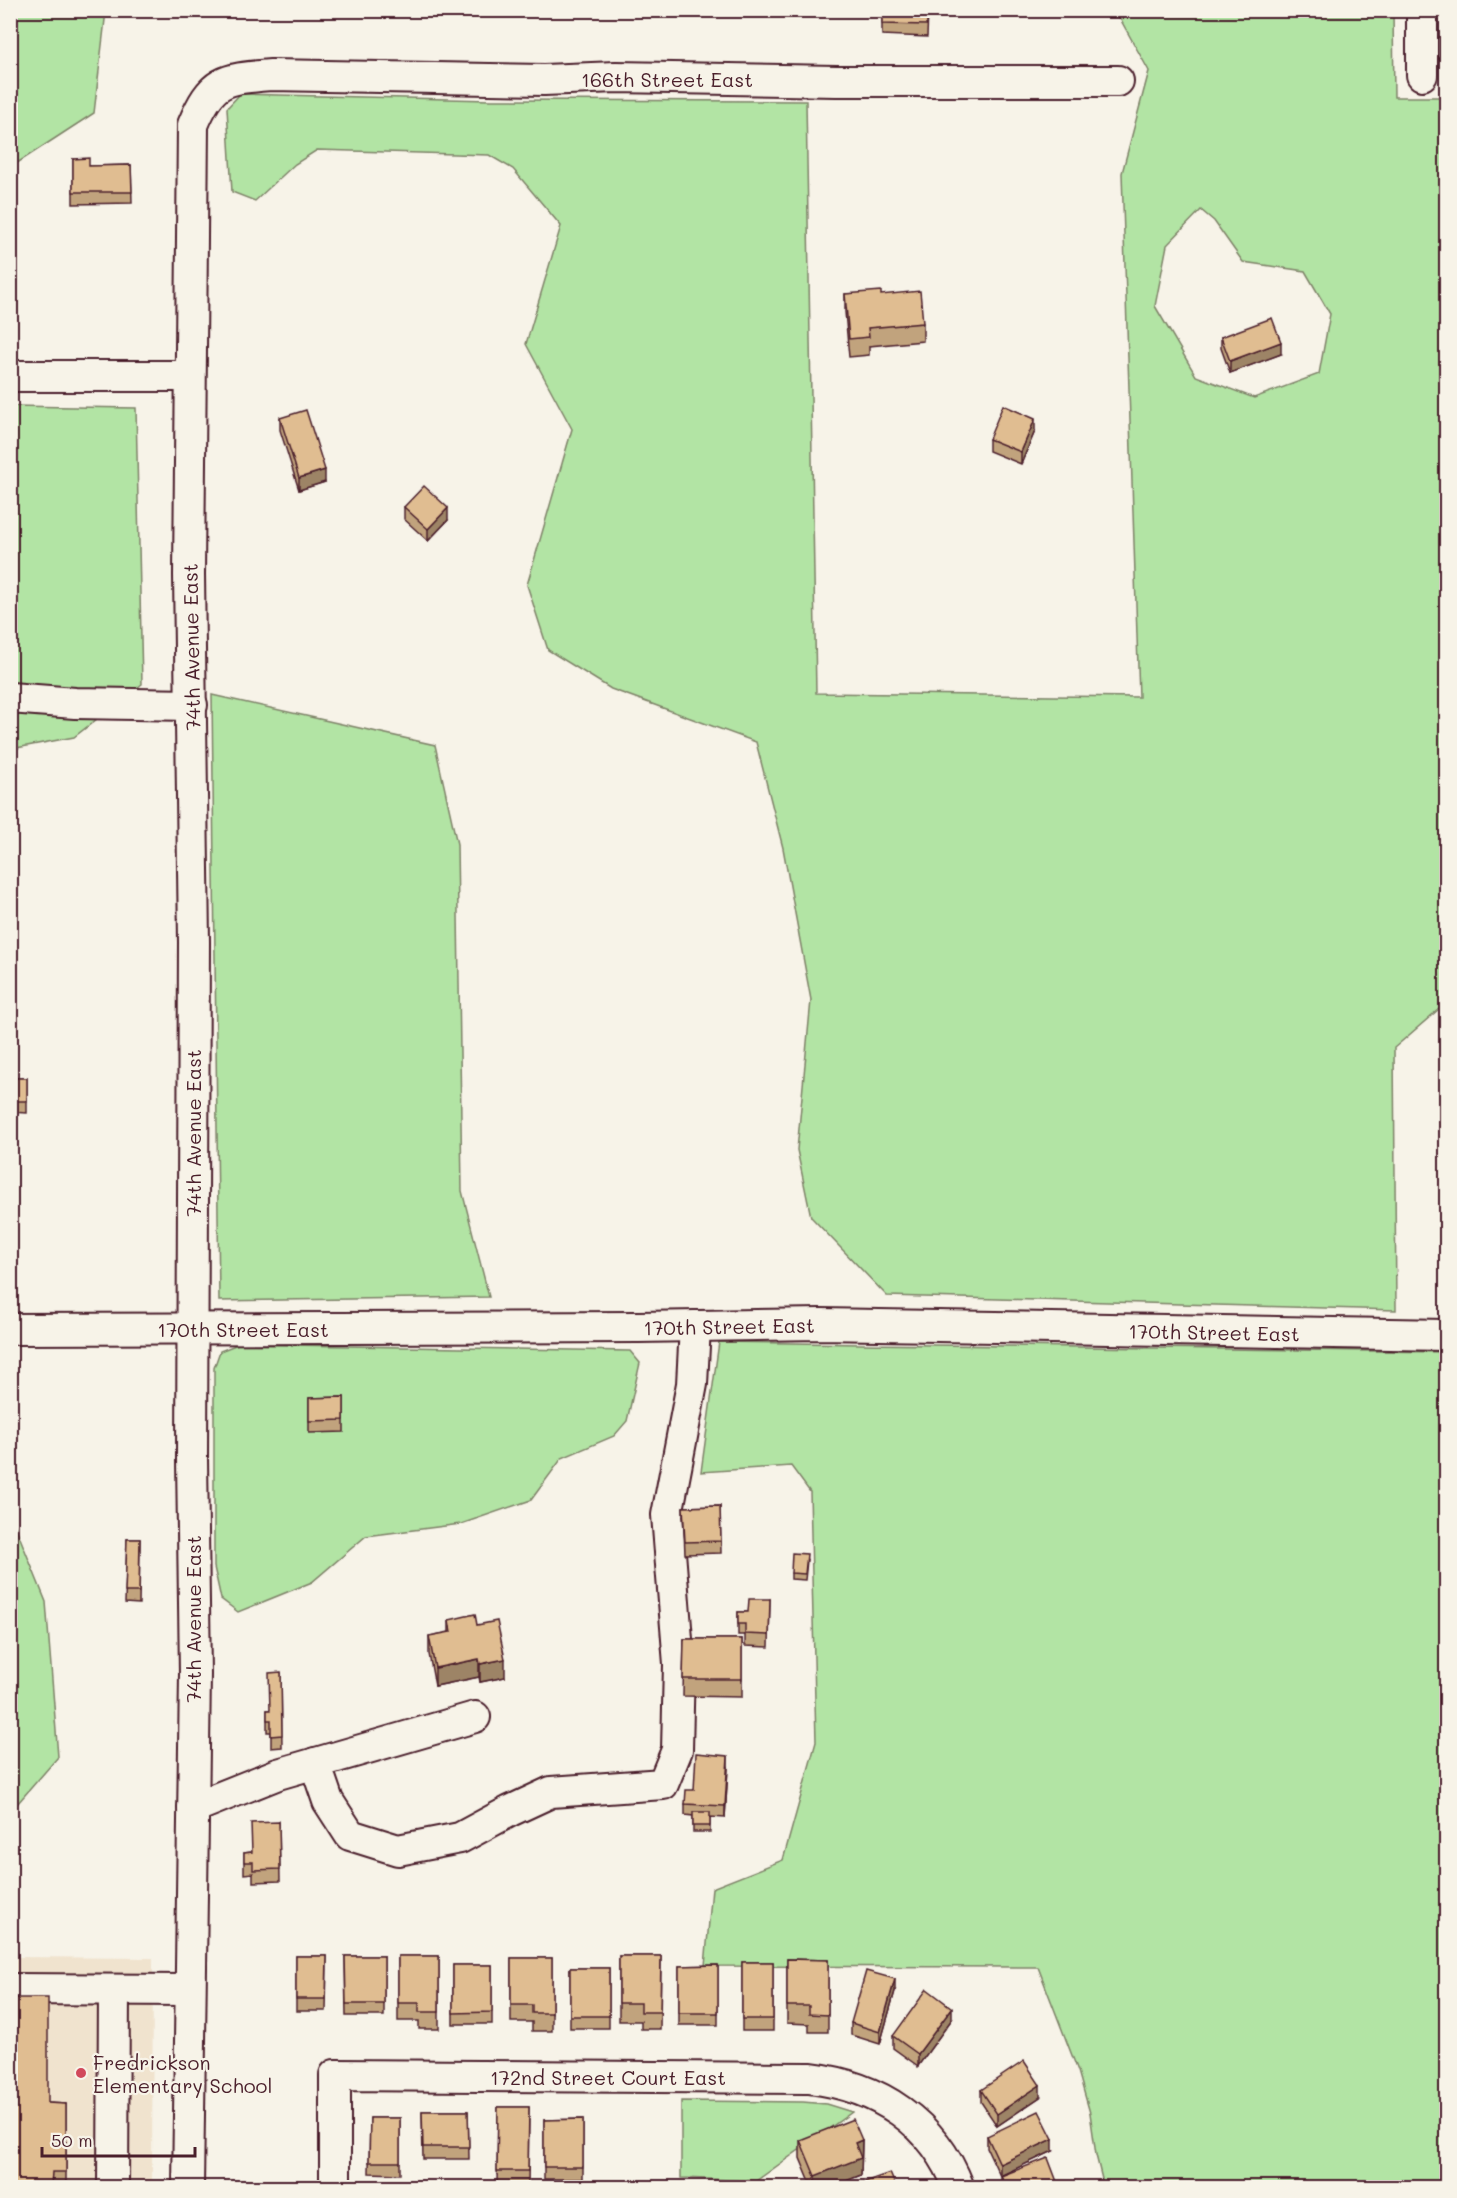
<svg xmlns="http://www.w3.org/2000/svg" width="1457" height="2198" font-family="Mali,sans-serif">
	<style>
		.built { fill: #f0e3ce }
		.green { fill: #b2e4a4; stroke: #7e8268; stroke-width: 1.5; fill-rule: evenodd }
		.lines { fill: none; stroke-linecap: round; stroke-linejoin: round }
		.minor-casing { stroke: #4a1f2b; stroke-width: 34 }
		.minor { stroke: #f7f3e8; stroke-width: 30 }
		.wall { fill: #c1a37d; stroke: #4a1f2b; stroke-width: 1.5 }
		.shaded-wall { fill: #9d8466; stroke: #4a1f2b; stroke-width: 1.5 }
		.building { fill: #e0bd91; stroke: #4a1f2b; stroke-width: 1.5 }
		.poi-dot { fill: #d1495b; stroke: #f7f3e8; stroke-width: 2 }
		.labels { text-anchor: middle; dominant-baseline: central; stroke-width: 4.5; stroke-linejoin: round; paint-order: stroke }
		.street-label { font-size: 20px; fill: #4a1f2b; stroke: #f7f3e8 }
		.poi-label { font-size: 20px; fill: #4a1f2b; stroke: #f7f3e8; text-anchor: start }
	</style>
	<rect width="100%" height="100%" fill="#f7f3e8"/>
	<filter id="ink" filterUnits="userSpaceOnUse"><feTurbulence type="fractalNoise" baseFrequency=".0167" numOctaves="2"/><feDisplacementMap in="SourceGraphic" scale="12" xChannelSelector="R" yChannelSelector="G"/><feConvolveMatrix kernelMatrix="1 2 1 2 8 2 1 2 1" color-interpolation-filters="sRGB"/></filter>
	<g filter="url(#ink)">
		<!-- built -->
		<path class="built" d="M11,1957L153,1958L152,2187L11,2188Z"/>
		<!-- green -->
		<g class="green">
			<path d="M11,10L106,11L94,113L11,167Z"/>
			<path d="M1118,11H1393L1394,97H1446V1003L1394,1048L1396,1310L887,1296L811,1217L797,1150L811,1000L783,848L756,742L611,689L548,650L527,585L572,429L526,344L561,226L513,169L489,155L317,150L295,164L255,201L232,192L227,108L240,94L490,100L806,101L816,693L1139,697L1122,173L1149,71L1118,15ZM1201,210L1214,221L1243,262L1305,271L1330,314L1319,374L1254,398L1196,376L1155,306L1167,245Z"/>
			<path d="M11,406L136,408L142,684L74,737L11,749Z"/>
			<path d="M212,695L435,745L457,844L462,1191L489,1297L219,1301Z"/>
			<path d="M719,1342L1446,1352V2187H1104L1096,2155L1090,2113L1078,2071L1038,1967L705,1966L712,1888L783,1860L816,1742L810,1492L791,1466L701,1472Z"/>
			<path d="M238,1344L630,1351L640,1363L627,1421L614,1436L562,1458L531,1500L461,1524L366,1536L312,1582L238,1612L221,1599L214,1567V1368L220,1351Z"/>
			<path d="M11,1522L14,1523L46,1602L58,1757L11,1811Z"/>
			<path d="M681,2101L803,2102L826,2104L852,2112L756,2181L681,2178Z"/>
		</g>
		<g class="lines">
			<!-- minor casing -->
			<g class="minor-casing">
				<g id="minor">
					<path d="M1422,75V10"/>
					<path d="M10,376H190"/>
					<path d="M10,698L75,703L192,705"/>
					<path d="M10,1329L639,1327L821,1324L1446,1335"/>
					<path d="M315,1763L328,1801L350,1835L398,1850L460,1838L510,1811L551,1792L663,1784L677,1750L679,1664L667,1515L692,1384L695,1326"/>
					<path d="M193,1808L278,1774L475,1717"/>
					<path d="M10,1989L189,1990"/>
					<path d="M113,2188L114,1990"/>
					<path d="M188,2188L195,1674L192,1459L194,942L189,575L193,125C212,79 224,79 271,75L544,80L616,77L836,81H1118"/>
					<path d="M335,2188V2075L810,2078C878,2086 934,2122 959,2188"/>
				</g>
			</g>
			<!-- minor -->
			<use href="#minor" class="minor"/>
		</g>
		<!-- wall -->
		<g class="wall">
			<path d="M882,10H928L927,37L882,35Z"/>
			<path d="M73,159L89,166L131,165L132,203L73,204Z"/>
			<path d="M845,294L881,295L923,323V341L869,346V355L849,357L845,312Z"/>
			<path d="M1221,337L1281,354L1230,373L1221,348Z"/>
			<path d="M280,418L325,482L299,490L280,430Z"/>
			<path d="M1035,431L1021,464L989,451V439Z"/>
			<path d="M404,507L448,520L428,541L404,519Z"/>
			<path d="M10,1078H27V1113L10,1112Z"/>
			<path d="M344,1397V1432L309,1433V1398Z"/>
			<path d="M720,1506L721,1553L685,1554L683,1507Z"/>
			<path d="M127,1539H140L139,1604L125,1603Z"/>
			<path d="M807,1560L805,1580L791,1579V1573Z"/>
			<path d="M770,1599L769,1647L745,1646V1635H738V1612H748Z"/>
			<path d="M449,1620L477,1625L505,1677L480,1682L479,1677L435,1686L429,1654V1636L449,1632Z"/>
			<path d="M684,1639H742V1697L683,1696Z"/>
			<path d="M281,1672L282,1747L271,1748V1732H267V1710H270Z"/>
			<path d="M728,1767L725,1818L710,1817V1832H693V1816L685,1815V1804L694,1790Z"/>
			<path d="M279,1822L280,1881L253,1882V1873L244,1874V1853L252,1852Z"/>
			<path d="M296,1956H327L326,2011H296Z"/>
			<path d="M345,1956H384V2016H346Z"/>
			<path d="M398,1956H439V2029H419V2021H398Z"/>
			<path d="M619,1956H661L660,2029H641V2021H619Z"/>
			<path d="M511,1958H552V2031H532V2022H511Z"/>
			<path d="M787,1959L828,1960V2032H809V2024L787,2023Z"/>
			<rect x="742" y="1962" width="31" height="69"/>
			<rect x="453" y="1965" width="39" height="59"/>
			<path d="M718,1965V2025H679V1966Z"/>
			<rect x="570" y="1968" width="39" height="60"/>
			<path d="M895,1991L880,2044L851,2035V2023Z"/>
			<path d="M952,2019L918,2066L893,2048V2036Z"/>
			<path d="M981,2090L1040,2097L997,2126L981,2102Z"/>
			<path d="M48,2103L66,2104V2187H10Z"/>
			<path d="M498,2107H529L528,2187H497Z"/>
			<path d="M422,2111H468L469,2159H423Z"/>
			<path d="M370,2118H400V2174L369,2173Z"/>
			<path d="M583,2119V2179H544V2120Z"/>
			<path d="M987,2136L1053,2151L1000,2176L987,2148Z"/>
			<path d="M800,2140H862L861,2175L831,2187H812L800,2158Z"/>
			<path d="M1001,2176L1059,2187H1001Z"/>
		</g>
		<!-- shaded-wall -->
		<g class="shaded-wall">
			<path d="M1281,342V354L1230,373V361Z"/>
			<path d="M1035,419V431L1021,464V452Z"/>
			<path d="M325,470V482L299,490V478Z"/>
			<path d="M448,508V520L428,541V529Z"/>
			<path d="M15,1453V1465L10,1469V1457Z"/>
			<path d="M479,1659V1677L435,1686V1668Z"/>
			<path d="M505,1659V1677L480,1682V1664Z"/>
			<path d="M728,1756V1767L725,1818V1806Z"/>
			<path d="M895,1979V1991L880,2044V2032Z"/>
			<path d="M952,2008V2019L918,2066V2054Z"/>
			<path d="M1040,2085V2097L997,2126V2114Z"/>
			<path d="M1053,2139V2151L1000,2176V2164Z"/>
			<path d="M862,2140L861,2175L831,2187H815V2176L855,2143Z"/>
		</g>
		<!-- building -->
		<g class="building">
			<path d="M882,10H927V25L882,24Z"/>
			<path d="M89,158V166L131,165L132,192H73V159Z"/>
			<path d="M881,291V295L920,291L923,323L868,328L869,337L849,339L845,294Z"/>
			<path d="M1272,318L1281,342L1230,361L1221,337Z"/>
			<path d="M1003,405L1035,419L1021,452L989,439Z"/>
			<path d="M306,410L325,470L299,478L280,418Z"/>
			<path d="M424,486L448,508L428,529L404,507Z"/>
			<rect x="10" y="1078" width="17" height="23"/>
			<path d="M344,1397V1420L309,1421V1398Z"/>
			<path d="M10,1448L15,1453L10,1457Z"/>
			<path d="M720,1506L721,1541L685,1542L683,1507Z"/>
			<path d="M127,1539H140L139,1592H125Z"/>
			<path d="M792,1553L807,1554L805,1574L791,1573Z"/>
			<path d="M749,1599H770L769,1635L745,1634V1624H738V1612H748Z"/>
			<path d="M475,1614L477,1625L497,1621L505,1659L480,1664L479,1659L435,1668L429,1636L451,1632L449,1620Z"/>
			<path d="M684,1639H742V1679H683Z"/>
			<path d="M281,1672L282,1735L271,1736V1720H267V1710H270L269,1673Z"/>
			<path d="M696,1753L728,1756L725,1806L685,1804L686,1790H694Z"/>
			<rect x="693" y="1812" width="17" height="14"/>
			<path d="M279,1822L280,1869L253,1870V1862H244V1853L252,1852L251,1823Z"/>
			<path d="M296,1956H327L326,1999H296Z"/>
			<path d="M345,1956H384V2004H346Z"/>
			<path d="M398,1956H439V2012H419V2003H398Z"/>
			<path d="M619,1956H661L660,2012H641V2003H619Z"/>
			<path d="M511,1958H552V2013H532V2005H511Z"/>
			<path d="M787,1959L828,1960V2015L809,2014V2006H787Z"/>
			<rect x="742" y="1962" width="31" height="57"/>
			<path d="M453,1965H492V2012L453,2013Z"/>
			<path d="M718,1965V2013H679V1966Z"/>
			<rect x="570" y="1968" width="39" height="48"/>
			<path d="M866,1971L895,1979L880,2032L851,2023Z"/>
			<path d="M927,1989L952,2008L918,2054L893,2036Z"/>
			<path d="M10,1998H48V2103L66,2104V2172H52L51,2187H10Z"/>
			<path d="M1024,2061L1040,2085L997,2114L981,2090Z"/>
			<path d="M498,2107H529L528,2171H497Z"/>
			<path d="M422,2111H468L469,2147H423Z"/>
			<path d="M1039,2111L1053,2139L1000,2164L987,2136Z"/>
			<path d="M370,2118H400V2162H369Z"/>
			<path d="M583,2119V2167H544V2120Z"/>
			<path d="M853,2119L862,2140L855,2143L861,2158L815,2176L800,2140Z"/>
			<path d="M1048,2158L1059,2187H1006L1001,2176Z"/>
			<path d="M890,2173L896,2187H850Z"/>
		</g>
	</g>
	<!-- markers -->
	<circle class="poi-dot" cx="81" cy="2073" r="6"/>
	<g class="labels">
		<!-- street labels -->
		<g class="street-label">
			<text x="667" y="79">166th Street East</text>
			<text transform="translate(191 647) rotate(-91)">74th Avenue East</text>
			<text transform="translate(193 1133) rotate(-90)">74th Avenue East</text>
			<text transform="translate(729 1326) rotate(-1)">170th Street East</text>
			<text x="243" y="1329">170th Street East</text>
			<text transform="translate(1214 1332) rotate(1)">170th Street East</text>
			<text transform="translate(193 1619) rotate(-90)">74th Avenue East</text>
			<text x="608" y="2077">172nd Street Court East</text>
		</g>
		<!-- poi labels -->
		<g class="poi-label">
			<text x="93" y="2062">Fredrickson<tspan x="93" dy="23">Elementary School</tspan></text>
		</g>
	</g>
	<!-- margin -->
	<rect width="1457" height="2198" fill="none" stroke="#f7f3e8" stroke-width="36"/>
	<rect x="18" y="18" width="1421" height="2162" fill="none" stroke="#4a1f2b" stroke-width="2" filter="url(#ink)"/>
	<!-- scale -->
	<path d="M42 2147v9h153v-9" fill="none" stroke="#4a1f2b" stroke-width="3"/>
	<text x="51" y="2147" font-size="18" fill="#4a1f2b" stroke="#f7f3e8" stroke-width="4.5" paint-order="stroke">50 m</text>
</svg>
